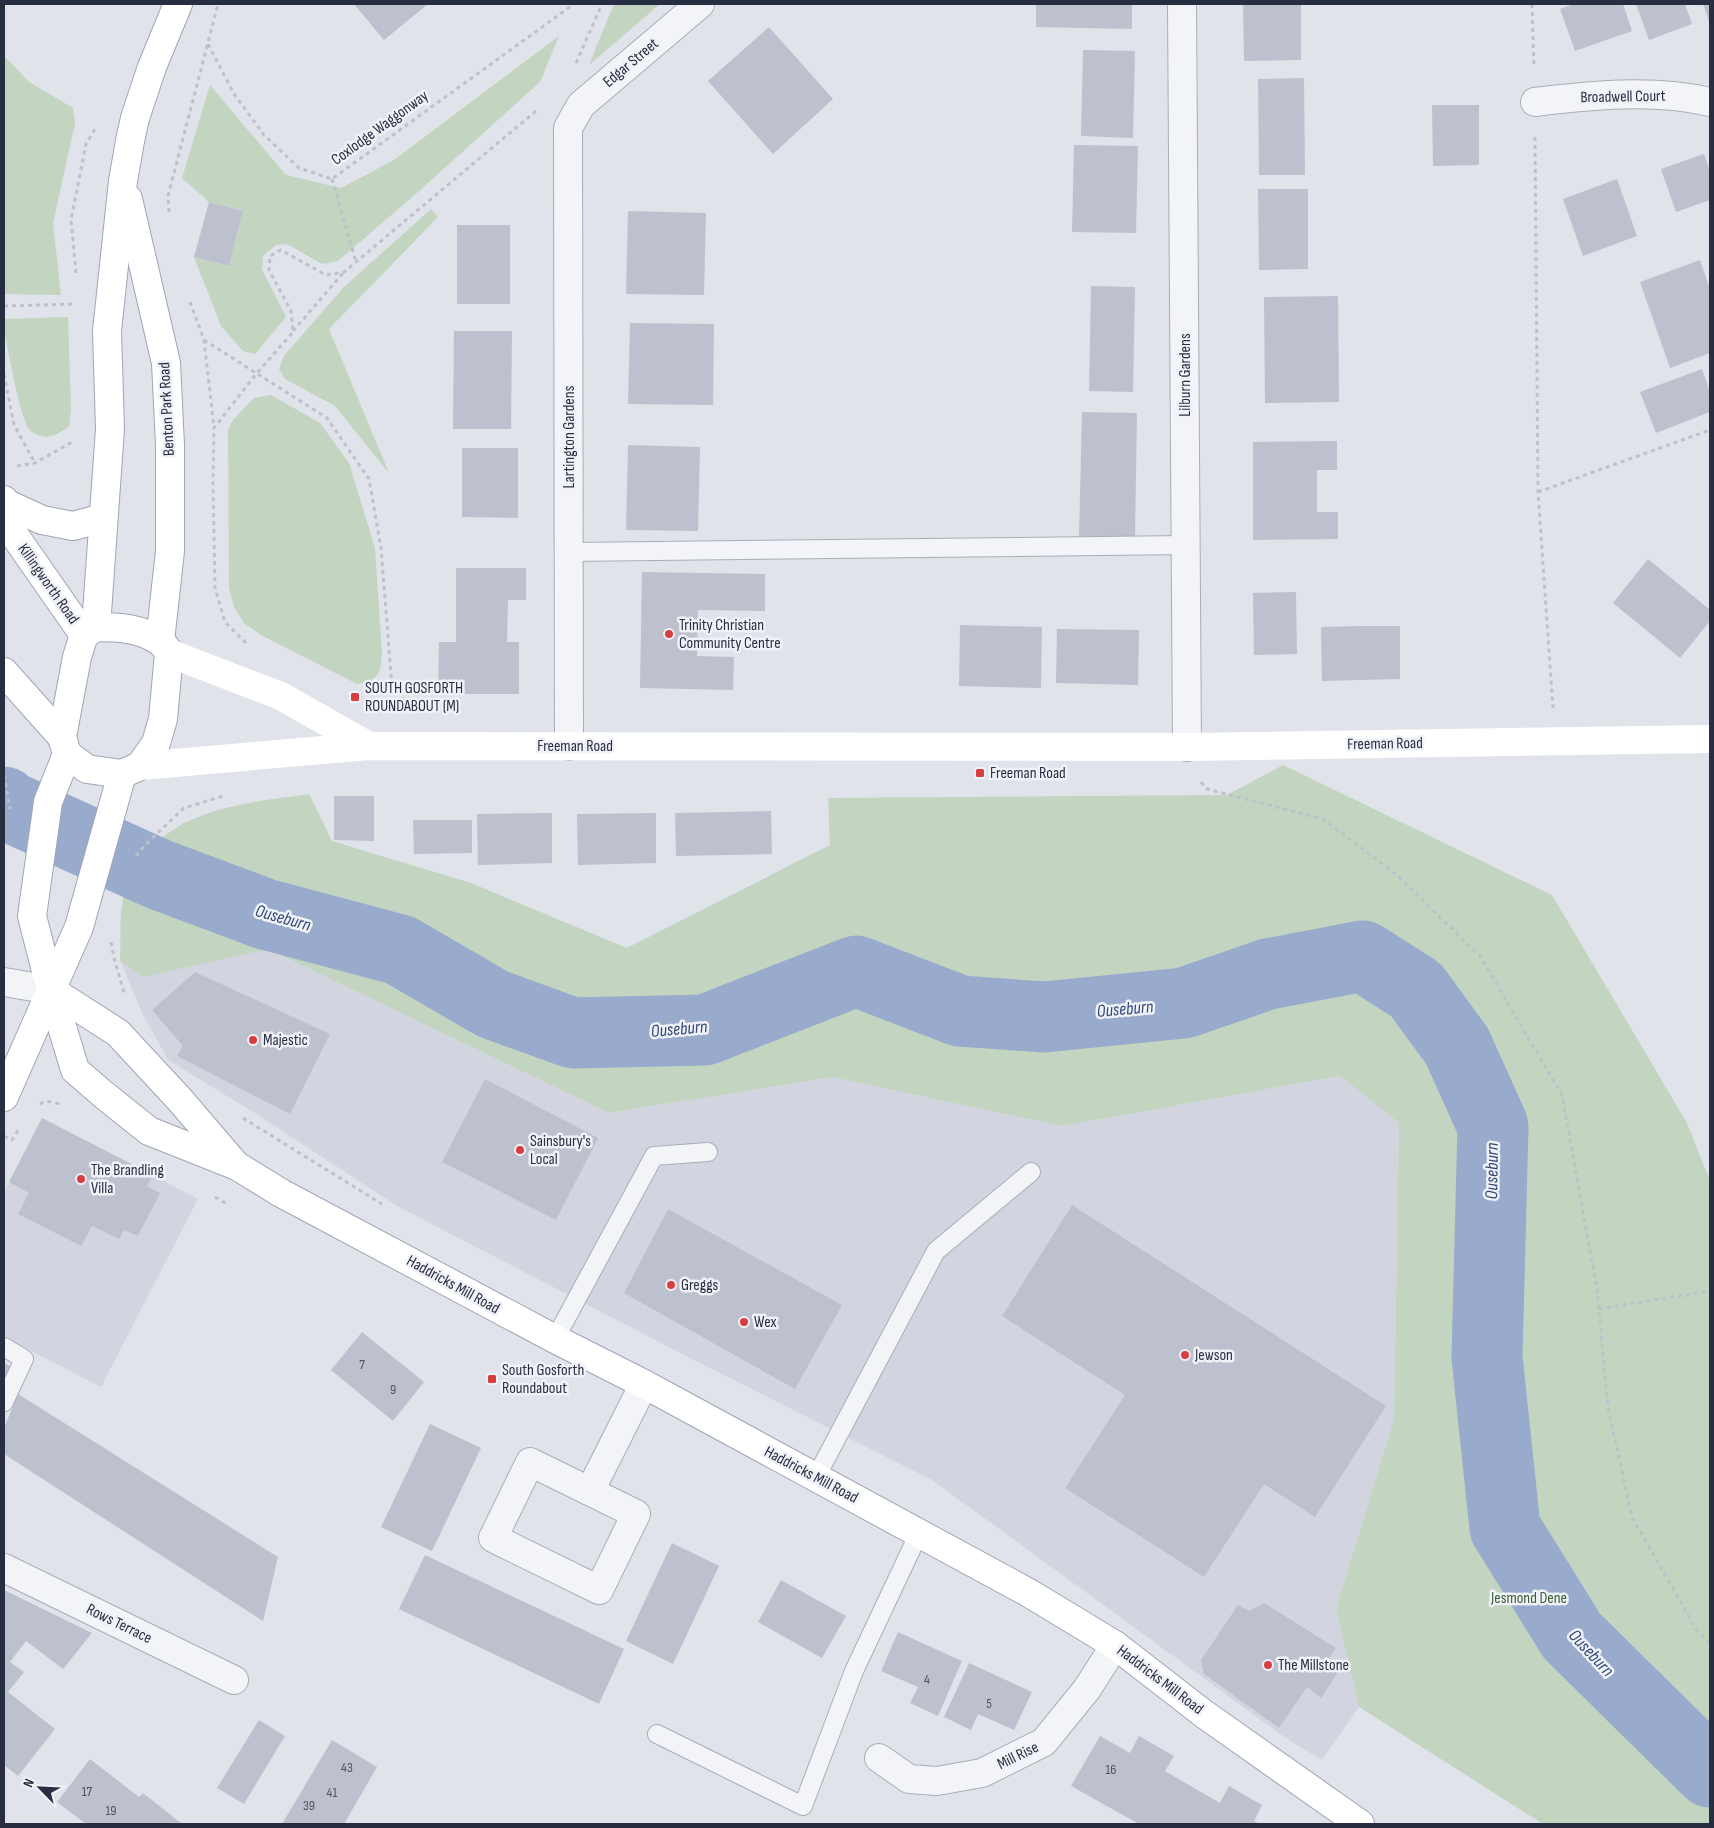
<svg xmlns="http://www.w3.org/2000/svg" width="1714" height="1828" font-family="'Sofia Sans Condensed',sans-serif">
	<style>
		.built { fill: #d2d5df }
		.green { fill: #c3d4c1 }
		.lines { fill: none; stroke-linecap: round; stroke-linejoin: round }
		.river { stroke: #99abcc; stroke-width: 71 }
		.building { fill: #bdc1cd }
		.lane-casing { stroke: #a9adb8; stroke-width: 20 }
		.street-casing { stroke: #a9adb8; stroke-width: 30 }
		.primary-casing { stroke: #9fa5b6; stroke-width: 30 }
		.path { stroke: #bec1c9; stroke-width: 3; stroke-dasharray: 4 4; stroke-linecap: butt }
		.lane { stroke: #f3f4f8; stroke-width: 18 }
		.street { stroke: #f3f4f8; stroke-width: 28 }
		.secondary { stroke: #fff; stroke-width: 28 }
		.primary { stroke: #fff; stroke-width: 28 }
		.poi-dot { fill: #d63e41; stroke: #f0f2f7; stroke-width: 2 }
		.labels { text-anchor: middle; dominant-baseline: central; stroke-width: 5; stroke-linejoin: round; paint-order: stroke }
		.number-label { font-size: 14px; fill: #4d5365 }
		.street-label { font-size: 16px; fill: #282e42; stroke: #f0f2f7 }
		.poi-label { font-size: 16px; fill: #282e42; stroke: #f0f2f7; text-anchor: start }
		.park-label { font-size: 16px; fill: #365f34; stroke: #f0f2f7 }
		.water-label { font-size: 18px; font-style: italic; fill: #2f4679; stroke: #f0f2f7 }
	</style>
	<rect width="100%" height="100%" fill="#e0e3ea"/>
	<!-- built -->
	<g class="built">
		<path d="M268,949L609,1113L832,1077L1062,1126L1340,1076L1399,1123L1394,1419L1336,1609L1359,1707L1322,1760L1287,1739L932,1480L686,1356L397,1206L258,1115L168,1060L142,1013L120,960L143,976Z"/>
		<path d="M42,1118L198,1199L101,1387L4,1337V1193Z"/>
	</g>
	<!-- green -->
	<g class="green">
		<path d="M614,4H660L589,65Z"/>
		<path d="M559,36L540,82L418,192L338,261L322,264L287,244L276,245L263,256L262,269L286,317L255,354L243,351L221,326L194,257L229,266L243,211L209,202L182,178L210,85L286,175L341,188L394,160Z"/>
		<path d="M4,56L29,82L73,108L75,123L53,223L61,295L4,294Z"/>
		<path d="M431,209L438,217L329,329L389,473L335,406L285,379L279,369L284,356L344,287Z"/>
		<path d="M68,317L71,409L69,426C58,435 45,442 31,431C20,422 8,348 4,330V319Z"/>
		<path d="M271,395L320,423L349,463L375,548L382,654C380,675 379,679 357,684L261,635L244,623L234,607L229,588L228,430L233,420L254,398Z"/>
		<path d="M1283,765L1552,895L1687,1123L1710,1181V1824H1543L1359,1707L1336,1609L1394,1419L1399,1123L1340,1076L1062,1126L832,1077L609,1113L268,949L143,977L120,960C121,941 119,919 123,899C125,886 133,872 141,861C178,807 249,803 309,794L332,841L471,883L627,948L830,845L828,798L1227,795Z"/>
	</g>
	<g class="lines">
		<!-- river -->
		<path class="river" d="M4,802L8,806L158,874L265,914L400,950L493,1004L573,1033L705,1030L856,971L960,1011L1044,1017L1184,1003L1268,974L1363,956L1416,990L1457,1046L1493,1126L1487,1357L1505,1528L1572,1636L1710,1772"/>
	</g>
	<!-- building -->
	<g class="building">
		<path d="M354,4H428L384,40Z"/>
		<path d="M1036,4H1132V29L1036,27Z"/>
		<path d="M1243,4H1301V60L1244,61Z"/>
		<path d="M1574,4H1623L1632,31L1575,51L1560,9Z"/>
		<path d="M1636,4H1685L1692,24L1649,40Z"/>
		<path d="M1703,4H1710V24Z"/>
		<path d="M769,27L833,99L773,154L708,81Z"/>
		<path d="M1083,50L1135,51L1133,138L1081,136Z"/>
		<path d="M1304,78L1305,175H1259L1258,79Z"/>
		<path d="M1432,105H1479V165L1433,166Z"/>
		<path d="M1074,145L1138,146L1136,233L1072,232Z"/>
		<path d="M1704,154L1710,171V200L1676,212L1661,169Z"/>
		<path d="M1617,179L1637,236L1583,256L1563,199Z"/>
		<path d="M1258,189H1308V269L1259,270Z"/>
		<path d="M209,202L243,211L229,266L194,257Z"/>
		<path d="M628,211L706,213L704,295L626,294Z"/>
		<rect x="457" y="225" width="53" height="79"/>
		<path d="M1700,260L1710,289V353L1670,368L1640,282Z"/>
		<path d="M1091,286L1135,287L1133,392L1089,391Z"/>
		<path d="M1338,296L1339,402L1265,403L1264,297Z"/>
		<path d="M630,323L714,324L713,405L628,404Z"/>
		<path d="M454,331H512L511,429H453Z"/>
		<path d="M1702,369L1710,392V412L1656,433L1640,392Z"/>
		<path d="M1082,412L1137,413L1135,537L1079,536Z"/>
		<path d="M1337,441V470H1317V512H1338V539L1253,540V442Z"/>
		<path d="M628,445L700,447L698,531L626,530Z"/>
		<path d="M462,448H518V518L462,517Z"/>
		<path d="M1648,559L1710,610V621L1680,658L1613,603Z"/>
		<path d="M456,568H526V600H508L507,642H519V694H438L439,642H456Z"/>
		<path d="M642,572L765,574V611L698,610L697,656L734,657L733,690L640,688Z"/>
		<path d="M1296,592L1297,654L1254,655L1253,593Z"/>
		<path d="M960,625L1042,627L1041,688L959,686Z"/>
		<path d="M1361,626H1400V679L1322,681L1321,627Z"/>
		<path d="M1057,629L1139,630L1138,685L1056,683Z"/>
		<path d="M334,796H374V841L334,840Z"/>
		<path d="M771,811L772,854L676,856L675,813Z"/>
		<path d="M552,813V863L478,865L477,814Z"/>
		<path d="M656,813V863L578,865L577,814Z"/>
		<path d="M413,820H472V853L414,854Z"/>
		<path d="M195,972L330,1034L290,1114L177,1056L183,1046L152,1010Z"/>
		<path d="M485,1079L598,1138L556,1220L442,1162Z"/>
		<path d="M42,1118L153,1175L147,1186L160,1193L138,1236L124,1230L119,1239L92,1226L81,1246L18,1214L29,1193L9,1182Z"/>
		<path d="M1072,1205L1386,1406L1315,1517L1264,1484L1204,1577L1065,1488L1125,1395L1002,1316Z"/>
		<path d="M668,1209L842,1305L795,1389L624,1293Z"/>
		<path d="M362,1332L424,1382L393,1421L331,1370Z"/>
		<path d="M4,1363L12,1367L4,1385Z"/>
		<path d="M18,1394L278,1557L263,1621L4,1454V1428Z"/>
		<path d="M430,1424L481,1448L432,1551L381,1527Z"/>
		<path d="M672,1543L719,1566L673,1664L626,1641Z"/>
		<path d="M425,1555L624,1649L599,1704L399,1609Z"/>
		<path d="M781,1580L846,1616L822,1658L758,1622Z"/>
		<path d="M4,1590L92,1633L63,1669L26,1641L10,1662L24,1672L8,1692L55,1729L18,1776L4,1765Z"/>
		<path d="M1264,1603L1336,1648L1327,1661L1340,1669L1321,1698L1307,1687L1279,1728L1204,1674L1201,1660L1238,1605L1249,1611Z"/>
		<path d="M898,1632L962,1661L938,1716L910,1703L918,1687L881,1671Z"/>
		<path d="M969,1663L1032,1692L1014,1730L978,1714L971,1730L944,1717Z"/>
		<path d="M259,1720L285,1736L244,1804L217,1788Z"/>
		<path d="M1100,1736L1130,1753L1139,1736L1174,1756L1165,1771L1220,1803L1229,1786L1262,1805L1254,1821L1260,1824H1139L1071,1786Z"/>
		<path d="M332,1740L377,1767L344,1824H282Z"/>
		<path d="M90,1759L139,1797L143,1793L182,1824H86L57,1802Z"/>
	</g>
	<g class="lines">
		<!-- lane casing -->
		<g class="lane-casing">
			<g id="lane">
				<path d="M569,552L1186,545"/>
				<path d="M555,1339L654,1156L708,1152"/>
				<path d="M4,1347L24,1359L4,1402"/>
				<path d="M816,1477L936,1251L1031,1172"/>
				<path d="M657,1734L803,1806L854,1671L919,1533"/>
			</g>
		</g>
		<!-- street casing -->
		<g class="street-casing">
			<g id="street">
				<path d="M1182,4L1187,747"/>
				<path d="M1535,102C1592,95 1654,89 1710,102"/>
				<path d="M569,746L568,128L581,105L700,4"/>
				<path d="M4,982L51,990"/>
				<path d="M530,1462L636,1514L599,1590L493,1538Z"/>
				<path d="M590,1491L644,1384"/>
				<path d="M4,1568L234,1680"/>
				<path d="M879,1758L909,1779L937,1781L982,1773L1044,1742L1087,1689L1115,1645"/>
			</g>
		</g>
		<!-- primary casing -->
		<g class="primary-casing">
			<g id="primary">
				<path d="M128,199L166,363L170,445V551L160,641"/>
				<path d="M4,500L15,536L84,635"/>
				<path d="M5,503L42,520L73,526L103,518"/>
				<path d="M96,627L110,429L107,331L123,181L130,141L135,118L152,67L178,4"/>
				<path d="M96,627C117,627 141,628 159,641C163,643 167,649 169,653L163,719L156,743L140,766L122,774L87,769L67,754L62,737L77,657L84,635Z"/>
				<path d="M4,672L62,737"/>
				<path d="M67,754L48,802L32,916L51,990L75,1070L104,1095L149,1131L237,1166L281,1193L555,1339L644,1384L1029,1593L1115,1645L1204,1714L1360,1824"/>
				<path d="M51,990L118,1033L181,1101L234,1163"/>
				<path d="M4,1097L79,927L122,774"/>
			</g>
		</g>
		<!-- path -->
		<g class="path">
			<path d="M1532,4L1534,68"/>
			<path d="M208,44L234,94L264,135L299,168L332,179L574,4"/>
			<path d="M576,63L602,4"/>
			<path d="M1535,137L1538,492L1553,708"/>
			<path d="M332,179L356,262"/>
			<path d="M169,212L168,196L218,4"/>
			<path d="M76,273L71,220L86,144L95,129"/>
			<path d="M190,302L204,340L214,427"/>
			<path d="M4,306L76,304"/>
			<path d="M293,331L344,272"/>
			<path d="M204,340L327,418L369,479L381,548L394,712"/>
			<path d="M4,374L14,425L35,463"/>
			<path d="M17,466L35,463L74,441"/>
			<path d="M1538,492L1710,430"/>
			<path d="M246,643L225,622L215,588L213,483L214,428L256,374L293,332L291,311L269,270L270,256L281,250L326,275L344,272L536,111"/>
			<path d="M364,701L386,709"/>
			<path d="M4,775L10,809"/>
			<path d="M1201,782L1207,789L1323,819L1398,876L1480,956L1562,1095L1597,1289L1608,1408L1632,1517L1696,1629L1710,1643"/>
			<path d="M136,856L145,845L184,808L223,796"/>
			<path d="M111,942L114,958L125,996"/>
			<path d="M40,1104L46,1101L60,1104"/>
			<path d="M243,1118L382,1204"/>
			<path d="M4,1136L12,1140L19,1129"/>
			<path d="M215,1197L227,1204"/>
			<path d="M1599,1309L1710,1291"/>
		</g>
		<!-- lane -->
		<use href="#lane" class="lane"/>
		<!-- street -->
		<use href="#street" class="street"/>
		<!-- secondary -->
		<g class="secondary">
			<path d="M169,653L281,696L369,746"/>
			<path d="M140,766L369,746L1187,747L1710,739"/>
		</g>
		<!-- primary -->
		<use href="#primary" class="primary"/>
	</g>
	<!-- markers -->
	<g class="poi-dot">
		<circle cx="669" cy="634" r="5"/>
		<rect x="350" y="692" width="10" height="10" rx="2.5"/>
		<rect x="975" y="768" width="10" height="10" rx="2.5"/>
		<circle cx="253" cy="1040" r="5"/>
		<circle cx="520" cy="1150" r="5"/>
		<circle cx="81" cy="1179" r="5"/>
		<circle cx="671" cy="1285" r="5"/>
		<circle cx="744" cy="1322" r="5"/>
		<circle cx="1185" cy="1355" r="5"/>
		<rect x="487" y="1374" width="10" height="10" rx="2.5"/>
		<circle cx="1268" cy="1665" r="5"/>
	</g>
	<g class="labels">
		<!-- number labels -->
		<g class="number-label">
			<text x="362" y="1364">7</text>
			<text x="393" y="1389">9</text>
			<text x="927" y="1679">4</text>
			<text x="989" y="1703">5</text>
			<text x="347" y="1767">43</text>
			<text x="1111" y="1769">16</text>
			<text x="87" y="1791">17</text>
			<text x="332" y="1792">41</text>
			<text x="309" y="1805">39</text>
			<text x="111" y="1810">19</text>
		</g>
		<!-- street labels -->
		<g class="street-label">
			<text transform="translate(631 63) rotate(-40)">Edgar Street</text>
			<text transform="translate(1623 97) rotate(-1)">Broadwell Court</text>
			<text transform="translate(380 128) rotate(-36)">Coxlodge Waggonway</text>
			<text transform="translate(1185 375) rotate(-90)">Lilburn Gardens</text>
			<text transform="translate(167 409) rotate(-93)">Benton Park Road</text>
			<text transform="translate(569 437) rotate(-90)">Lartington Gardens</text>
			<text transform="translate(48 584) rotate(55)">Killingworth Road</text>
			<text transform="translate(1385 744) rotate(-1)">Freeman Road</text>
			<text x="575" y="746">Freeman Road</text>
			<text transform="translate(453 1285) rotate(29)">Haddricks Mill Road</text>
			<text transform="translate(811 1475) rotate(28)">Haddricks Mill Road</text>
			<text transform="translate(119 1624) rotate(26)">Rows Terrace</text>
			<text transform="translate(1160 1680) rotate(37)">Haddricks Mill Road</text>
			<text transform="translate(1018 1756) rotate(-26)">Mill Rise</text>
		</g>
		<!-- poi labels -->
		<g class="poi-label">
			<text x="679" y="625">Trinity Christian<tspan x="679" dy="18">Community Centre</tspan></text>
			<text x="365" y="688">SOUTH GOSFORTH<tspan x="365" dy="18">ROUNDABOUT (M)</tspan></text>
			<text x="990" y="773">Freeman Road</text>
			<text x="263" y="1040">Majestic</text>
			<text x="530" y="1141">Sainsbury's<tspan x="530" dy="18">Local</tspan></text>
			<text x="91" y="1170">The Brandling<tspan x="91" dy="18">Villa</tspan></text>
			<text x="681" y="1285">Greggs</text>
			<text x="754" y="1322">Wex</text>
			<text x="1195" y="1355">Jewson</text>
			<text x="502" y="1370">South Gosforth<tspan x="502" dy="18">Roundabout</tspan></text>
			<text x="1278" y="1665">The Millstone</text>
		</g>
		<!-- park labels -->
		<g class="park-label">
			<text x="1529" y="1598">Jesmond Dene</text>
		</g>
		<!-- water labels -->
		<g class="water-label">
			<text transform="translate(283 918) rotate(16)">Ouseburn</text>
			<text transform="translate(1125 1009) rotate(-5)">Ouseburn</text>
			<text transform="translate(679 1029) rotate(-5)">Ouseburn</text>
			<text transform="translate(1492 1171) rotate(-89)">Ouseburn</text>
			<text transform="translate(1591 1653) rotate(47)">Ouseburn</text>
		</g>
	</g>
	<!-- border -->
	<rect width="1714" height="1828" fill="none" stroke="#282e42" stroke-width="10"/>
	<!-- north arrow -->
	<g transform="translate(40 1788) rotate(294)" stroke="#f0f2f7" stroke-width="4" paint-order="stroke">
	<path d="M0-4L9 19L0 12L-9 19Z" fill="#282e42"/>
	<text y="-8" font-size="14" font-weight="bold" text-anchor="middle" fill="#282e42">N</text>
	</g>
</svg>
